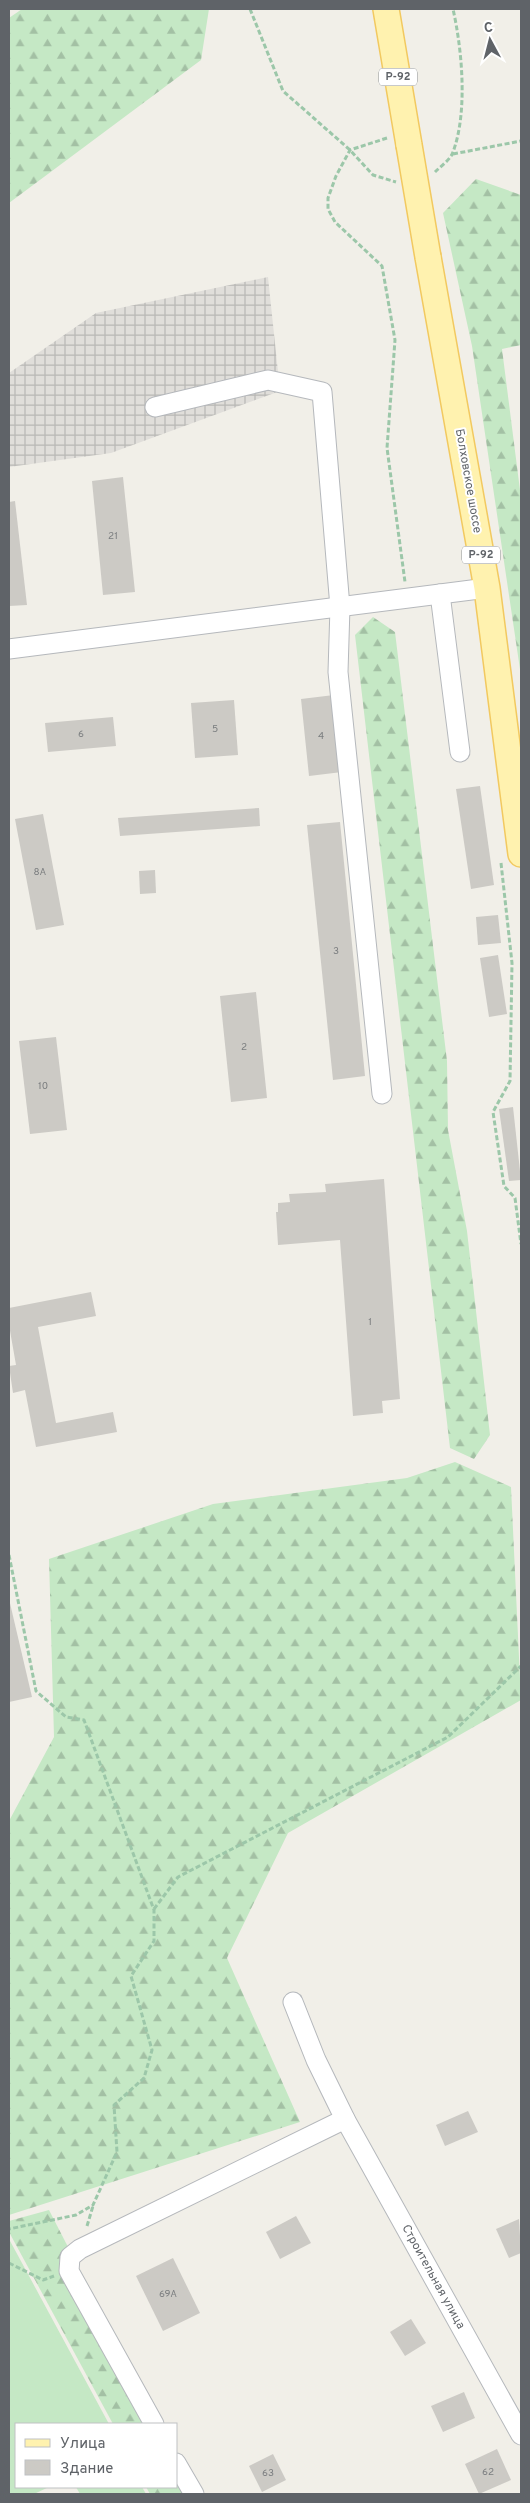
<svg xmlns="http://www.w3.org/2000/svg" width="530" height="2503" font-family="Overpass,sans-serif">
	<style>
		.industrial { fill: url(#industrial-grid) }
		.grass { fill: #c5e8c5 }
		.forest { fill: url(#forest-firs) }
		.building { fill: #cccac5 }
		.lines { fill: none; stroke-linecap: round; stroke-linejoin: round }
		.minor-casing { stroke: #b5b8bc; stroke-width: 21 }
		.major-casing { stroke: #f2c960; stroke-width: 28 }
		.path { stroke: #9cc7a9; stroke-width: 3; stroke-dasharray: 5 2.5; stroke-linecap: butt }
		.minor { stroke: #fff; stroke-width: 19 }
		.major { stroke: #fff2af; stroke-width: 25 }
		.major-bridge-casing { stroke: #f2c960; stroke-width: 28; stroke-linecap: butt }
		.major-bridge { stroke: #fff2af; stroke-width: 25 }
		.labels { text-anchor: middle; dominant-baseline: central; stroke-width: 4; stroke-linejoin: round; paint-order: stroke }
		.number-label { font-size: 10px; fill: #7a7d7f }
		.shield { fill: #fff; stroke: #8f9295; stroke-width: 1 }
		.shield-label { font-size: 11px; font-weight: bold; fill: #5f6368 }
		.street-label { font-size: 12px; fill: #5f6368; stroke: #fff }
	</style>
	<defs>
		<pattern id="industrial-grid" width="8" height="8" patternUnits="userSpaceOnUse" patternTransform="scale(1.25)"><rect width="8" height="8" fill="#e0deda"/><path d="M0 4h8M4 0v8" fill="none" stroke="#b9b8b5"/></pattern>
		<pattern id="forest-firs" width="22" height="20" patternUnits="userSpaceOnUse" patternTransform="scale(1.25)"><rect width="22" height="20" fill="#c5e8c5"/><path d="M5 1l3.5 6h-7zM16 11l3.5 6h-7z" fill="#a3c0a4"/></pattern>
	</defs>
	<rect width="100%" height="100%" fill="#f1efe8"/>
	<!-- industrial -->
	<path class="industrial" d="M268,277L280,391L111,453L9,467V373L96,313Z"/>
	<!-- grass -->
	<g class="grass">
		<path d="M9,2239L109,2424H16V2487H49L34,2494H9Z"/>
		<path d="M76,2487H142L146,2494H80Z"/>
	</g>
	<!-- forest -->
	<g class="forest">
		<path d="M22,9H209L201,60L9,203V18Z"/>
		<path d="M476,179L521,195V345L502,349L521,498V676L472,346L443,213Z"/>
		<path d="M373,617L395,632L447,1061L448,1130L467,1231L490,1435L474,1459L450,1448L355,635Z"/>
		<path d="M455,1462L511,1487L521,1700L288,1833L227,1958L300,2122L9,2215V1821L54,1737L49,1559L213,1504L407,1478Z"/>
		<path d="M49,2210L159,2424H113L9,2232V2221Z"/>
		<path d="M176,2457L195,2494H150L146,2487H176Z"/>
	</g>
	<!-- building -->
	<g class="building">
		<path d="M123,477L135,592L103,595L92,481Z"/>
		<path d="M15,501L27,605L9,606V502Z"/>
		<path d="M334,695L342,772L309,776L301,699Z"/>
		<path d="M234,700L238,755L195,758L191,703Z"/>
		<path d="M113,717L116,746L48,752L45,723Z"/>
		<path d="M480,786L494,885L471,889L456,789Z"/>
		<path d="M259,808L260,826L120,836L118,818Z"/>
		<path d="M43,814L64,925L36,930L15,819Z"/>
		<path d="M340,822L365,1076L333,1080L307,825Z"/>
		<path d="M155,870L156,893L140,894L139,871Z"/>
		<path d="M498,915L501,943L478,945L476,917Z"/>
		<path d="M498,955L507,1014L489,1017L480,958Z"/>
		<path d="M256,992L267,1098L231,1102L220,996Z"/>
		<path d="M56,1037L67,1130L30,1134L19,1041Z"/>
		<path d="M513,1107L521,1180L509,1181L499,1109Z"/>
		<path d="M384,1179L400,1399L382,1401L383,1413L353,1416L340,1240L278,1245L276,1212H278V1203L290,1202L289,1194L326,1192L325,1184Z"/>
		<path d="M91,1292L96,1316L38,1327L56,1423L113,1412L117,1432L36,1447L25,1390L13,1393L9,1366L16,1365L9,1325V1308Z"/>
		<path d="M9,1599L32,1697L9,1702Z"/>
		<path d="M468,2111L478,2132L445,2146L436,2125Z"/>
		<path d="M296,2216L311,2243L280,2259L266,2232Z"/>
		<path d="M519,2219L521,2253L509,2258L496,2229Z"/>
		<path d="M173,2258L200,2313L163,2331L136,2276Z"/>
		<path d="M411,2319L426,2343L405,2356L390,2332Z"/>
		<path d="M464,2392L475,2418L443,2432L431,2406Z"/>
		<path d="M497,2449L511,2480L479,2494L465,2464Z"/>
		<path d="M273,2454L286,2480L262,2492L249,2466Z"/>
	</g>
	<g class="lines">
		<!-- minor casing -->
		<g class="minor-casing">
			<g id="minor">
				<path d="M155,407L268,380L322,392L340,607L338,672L382,1094"/>
				<path d="M440,594L460,752"/>
				<path d="M9,649L487,588"/>
				<path d="M293,2002L316,2060L345,2119L521,2435"/>
				<path d="M154,2424L69,2271L70,2257L80,2249L345,2119"/>
				<path d="M176,2463L194,2494"/>
			</g>
		</g>
		<!-- major casing -->
		<g class="major-casing">
			<g id="major">
				<path d="M386,9L409,145"/>
				<path d="M428,257L487,588L521,854"/>
			</g>
		</g>
		<!-- path -->
		<g class="path">
			<path d="M250,9L283,91L350,150L373,175L396,182"/>
			<path d="M387,138L350,150L336,176L328,198V209L335,222L382,266L395,340L387,448L405,582"/>
			<path d="M453,154L521,141"/>
			<path d="M435,172C441,166 451,159 453,152C468,112 462,49 453,9"/>
			<path d="M501,863L512,963L510,1081L493,1112L504,1186L515,1198L521,1244"/>
			<path d="M9,1555L36,1691L66,1717L84,1720L154,1910V1941L131,1976L152,2050L144,2078L114,2105L117,2152L93,2205L76,2215L9,2229"/>
			<path d="M154,1909L178,1877L448,1737L521,1666"/>
			<path d="M87,2226L93,2206"/>
			<path d="M9,2263L43,2280L54,2276"/>
		</g>
		<!-- minor -->
		<use href="#minor" class="minor"/>
		<!-- major -->
		<use href="#major" class="major"/>
		<!-- major-bridge casing -->
		<g class="major-bridge-casing">
			<path id="major-bridge" d="M409,145L428,257"/>
		</g>
		<!-- major-bridge -->
		<use href="#major-bridge" class="major-bridge"/>
	</g>
	<g class="labels">
		<!-- number labels -->
		<g class="number-label">
			<text x="113" y="536">21</text>
			<text x="215" y="729">5</text>
			<text x="81" y="734">6</text>
			<text x="321" y="736">4</text>
			<text x="40" y="872">8А</text>
			<text x="336" y="951">3</text>
			<text x="244" y="1047">2</text>
			<text x="43" y="1086">10</text>
			<text x="370" y="1322">1</text>
			<text x="168" y="2294">69А</text>
			<text x="488" y="2472">62</text>
			<text x="268" y="2473">63</text>
		</g>
		<!-- shield labels -->
		<g class="shield">
			<rect x="379" y="68.5" width="38" height="17" rx="4"/>
			<rect x="462" y="546.5" width="38" height="17" rx="4"/>
		</g>
		<g class="shield-label">
			<text x="398" y="77">Р-92</text>
			<text x="481" y="555">Р-92</text>
		</g>
		<!-- street labels -->
		<g class="street-label">
			<text transform="translate(468 481) rotate(80)">Болховское шоссе</text>
			<text transform="translate(433 2277) rotate(61)">Строительная улица</text>
		</g>
	</g>
	<!-- border -->
	<rect width="530" height="2503" fill="none" stroke="#5f6368" stroke-width="20"/>
	<!-- legend -->
	<rect x="15" y="2423" width="162" height="65" fill="#ffffff" stroke="#bfc1c3"/>
	<rect x="25" y="2439" width="25" height="8" fill="#fff2af" stroke="#bfc1c3"/>
	<text x="60" y="2448" font-size="15" fill="#5f6368">Улица</text>
	<rect x="25" y="2460" width="25" height="15" fill="#cccac5" stroke="#bfc1c3"/>
	<text x="60" y="2473" font-size="15" fill="#5f6368">Здание</text>
	<!-- north arrow -->
	<g transform="translate(490 40) rotate(353)" stroke="#ffffff" stroke-width="4" paint-order="stroke">
	<path d="M0-4L9 19L0 12L-9 19Z" fill="#5f6368"/>
	<text y="-8" font-size="14" font-weight="bold" text-anchor="middle" fill="#5f6368">С</text>
	</g>
</svg>
